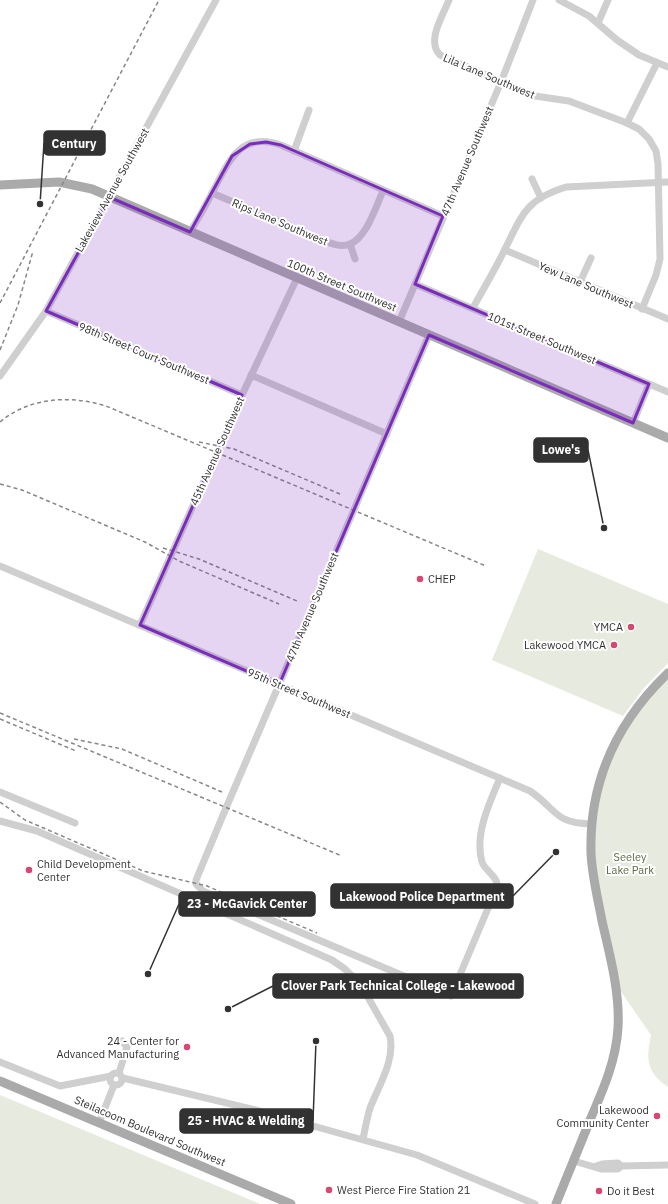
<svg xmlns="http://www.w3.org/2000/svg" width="668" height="1204" font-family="'IBM Plex Sans',sans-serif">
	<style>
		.green { fill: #e7eade }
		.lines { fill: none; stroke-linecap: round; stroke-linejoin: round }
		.minor { stroke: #cfcfcf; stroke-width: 7 }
		.major { stroke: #aaa; stroke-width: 9 }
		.rail { stroke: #878787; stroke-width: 1.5; stroke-dasharray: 4 3; stroke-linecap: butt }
		.marked { fill: #7b2cbf; fill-opacity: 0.2; stroke: #7b2cbf; stroke-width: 3; stroke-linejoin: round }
		.poi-dot { fill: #d64771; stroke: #fff; stroke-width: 1.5 }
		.labels { text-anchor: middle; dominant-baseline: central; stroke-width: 4; stroke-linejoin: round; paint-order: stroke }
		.street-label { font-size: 11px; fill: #323232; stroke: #fff }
		.poi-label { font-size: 11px; fill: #323232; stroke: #fff; text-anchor: start }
		.park-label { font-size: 11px; fill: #5e6a42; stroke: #fff }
		.leader { fill: none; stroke: #323232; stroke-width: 1.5 }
		.callout-dot { fill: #323232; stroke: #fff; stroke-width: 1.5 }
		.callout { fill: #323232; stroke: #323232; stroke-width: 1.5 }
		.callout-label { font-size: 12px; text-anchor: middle; font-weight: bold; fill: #fff }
	</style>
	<rect width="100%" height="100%" fill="#fff"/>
	<!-- green -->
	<g class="green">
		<path d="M538,549L668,604V663L644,688L623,716L492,660Z"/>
		<path d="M668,673V1087C646,1072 646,1059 651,1035L615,983L594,881L592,824L612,748Z"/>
		<path d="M0,1095L260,1204H0Z"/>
	</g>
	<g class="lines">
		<!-- minor -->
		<g class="minor">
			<path d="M449,0C443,15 426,41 440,55L535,96L569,101L627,123L639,129L649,139L656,151L658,164L660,259L656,275L642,309"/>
			<path d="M559,0L589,16L617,40L639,55L668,67"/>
			<path d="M598,23L608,0"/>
			<path d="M627,123L657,63"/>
			<path d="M294,151L309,110"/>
			<path d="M532,179L541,198"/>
			<path d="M212,193L322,240C330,243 341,248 350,244C367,237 376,206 383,191"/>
			<path d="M190,232C198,219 206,205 213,191C229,161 240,131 281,145L443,216"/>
			<path d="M350,244L355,259"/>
			<path d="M505,250L668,319"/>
			<path d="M580,282L591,258"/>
			<path d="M415,284L668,392"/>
			<path d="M473,308C483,289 495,270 504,251C522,216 524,200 566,187L668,182"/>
			<path d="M46,311L242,395"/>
			<path d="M399,322L501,82L533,0"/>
			<path d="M429,335L226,808L196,880V884L203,891L451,996L497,887C499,877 485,871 482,862C474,834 490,802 500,778"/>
			<path d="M251,375L387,434"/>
			<path d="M0,376L46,311L216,0"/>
			<path d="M633,423L649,384"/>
			<path d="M0,566L530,791C558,810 553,823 592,824"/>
			<path d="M140,625L242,395L297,278"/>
			<path d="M0,792L75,823"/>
			<path d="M0,821L37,831L332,960L345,969L361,985L390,1036C395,1061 379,1085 370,1108C367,1118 365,1129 363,1139"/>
			<path d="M0,1062L60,1086L111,1076"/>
			<circle cx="116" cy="1079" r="6"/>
			<path d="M119,1073L127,1047L122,1041"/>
			<path d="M123,1078L256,1110L417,1155L535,1204"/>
			<path d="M99,1123L114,1085"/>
			<path d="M574,1161L601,1169H618L621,1166"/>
			<path d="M596,1166L602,1164L618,1163L621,1166L668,1165"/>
		</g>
		<!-- major -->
		<g class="major">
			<path d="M0,185L59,182L92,189L668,438"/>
			<path d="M0,1081L291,1204"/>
			<path d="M556,1204C567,1176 579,1148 590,1120C603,1090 616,1061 618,1028C620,992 610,956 602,921C598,899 592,876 591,853C589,781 617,722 668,673"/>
		</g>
		<!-- rail -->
		<g class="rail">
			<path d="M0,303L159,0"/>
			<path d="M0,350L18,305L33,251"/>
			<path d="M0,422C30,397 70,395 106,406L486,566"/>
			<path d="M199,442L234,449L340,494"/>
			<path d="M0,484L22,490L145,542L179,561L279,604"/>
			<path d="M163,548L199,559L297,601"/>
			<path d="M0,713L342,856"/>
			<path d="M0,719L76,751"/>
			<path d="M74,739L122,749L222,792"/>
			<path d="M0,802L25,820L143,871L207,886L317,933"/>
		</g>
	</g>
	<!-- marked area -->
	<path class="marked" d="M266,142L281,145L443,216L415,284L649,384L633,423L429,335L279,685L140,625L242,395L46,311L109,197L190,232L232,156L250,144Z"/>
	<!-- markers -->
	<g class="poi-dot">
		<circle cx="420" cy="579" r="4"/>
		<circle cx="631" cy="627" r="4"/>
		<circle cx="614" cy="645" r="4"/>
		<circle cx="29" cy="870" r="4"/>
		<circle cx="187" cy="1047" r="4"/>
		<circle cx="657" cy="1116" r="4"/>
		<circle cx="329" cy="1190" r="4"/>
		<circle cx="599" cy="1191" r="4"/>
	</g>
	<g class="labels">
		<!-- street labels -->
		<g class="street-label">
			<text transform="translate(489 76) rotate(23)">Lila Lane Southwest</text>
			<text transform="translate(467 161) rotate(-67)">47th Avenue Southwest</text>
			<text transform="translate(112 190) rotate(-61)">Lakeview Avenue Southwest</text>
			<text transform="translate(280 222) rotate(23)">Rips Lane Southwest</text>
			<text transform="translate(342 285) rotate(23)">100th Street Southwest</text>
			<text transform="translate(586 285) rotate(23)">Yew Lane Southwest</text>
			<text transform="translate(542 338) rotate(23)">101st Street Southwest</text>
			<text transform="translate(144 353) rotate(23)">98th Street Court Southwest</text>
			<text transform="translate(217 451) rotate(-66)">45th Avenue Southwest</text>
			<text transform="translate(312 607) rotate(-67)">47th Avenue Southwest</text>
			<text transform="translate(299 693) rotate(23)">95th Street Southwest</text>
			<text transform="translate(150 1131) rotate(23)">Steilacoom Boulevard Southwest</text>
		</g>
		<!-- poi labels -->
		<g class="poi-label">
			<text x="428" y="579">CHEP</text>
			<text x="623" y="627" text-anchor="end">YMCA</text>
			<text x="606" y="645" text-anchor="end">Lakewood YMCA</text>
			<text x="37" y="864">Child Development<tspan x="37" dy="13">Center</tspan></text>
			<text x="179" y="1041" text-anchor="end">24 - Center for<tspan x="179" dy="13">Advanced Manufacturing</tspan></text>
			<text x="649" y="1110" text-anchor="end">Lakewood<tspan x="649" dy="13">Community Center</tspan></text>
			<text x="337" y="1190">West Pierce Fire Station 21</text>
			<text x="607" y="1191">Do it Best</text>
		</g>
		<!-- park labels -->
		<g class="park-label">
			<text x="630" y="857">Seeley<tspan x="630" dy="13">Lake Park</tspan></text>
		</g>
	</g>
	<!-- callouts -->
	<path class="leader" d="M40 204L44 143M604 528L588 450M556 852L513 896M148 974L179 904M228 1009L273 986M316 1041L313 1121"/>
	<g class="callout-dot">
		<circle cx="40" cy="204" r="4"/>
		<circle cx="604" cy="528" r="4"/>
		<circle cx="556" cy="852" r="4"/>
		<circle cx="148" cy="974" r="4"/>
		<circle cx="228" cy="1009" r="4"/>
		<circle cx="316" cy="1041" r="4"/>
	</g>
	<g class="callout">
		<rect x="44" y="131" width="61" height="24" rx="4"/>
		<rect x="534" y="438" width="54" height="24" rx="4"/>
		<rect x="331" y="884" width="182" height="24" rx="4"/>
		<rect x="179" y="892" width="136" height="24" rx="4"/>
		<rect x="273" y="974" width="250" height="24" rx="4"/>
		<rect x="180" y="1109" width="133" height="24" rx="4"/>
	</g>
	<g class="callout-label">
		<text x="74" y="148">Century</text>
		<text x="561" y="454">Lowe's</text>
		<text x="422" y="901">Lakewood Police Department</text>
		<text x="247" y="908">23 - McGavick Center</text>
		<text x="398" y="990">Clover Park Technical College - Lakewood</text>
		<text x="246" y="1125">25 - HVAC &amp; Welding</text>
	</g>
</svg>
